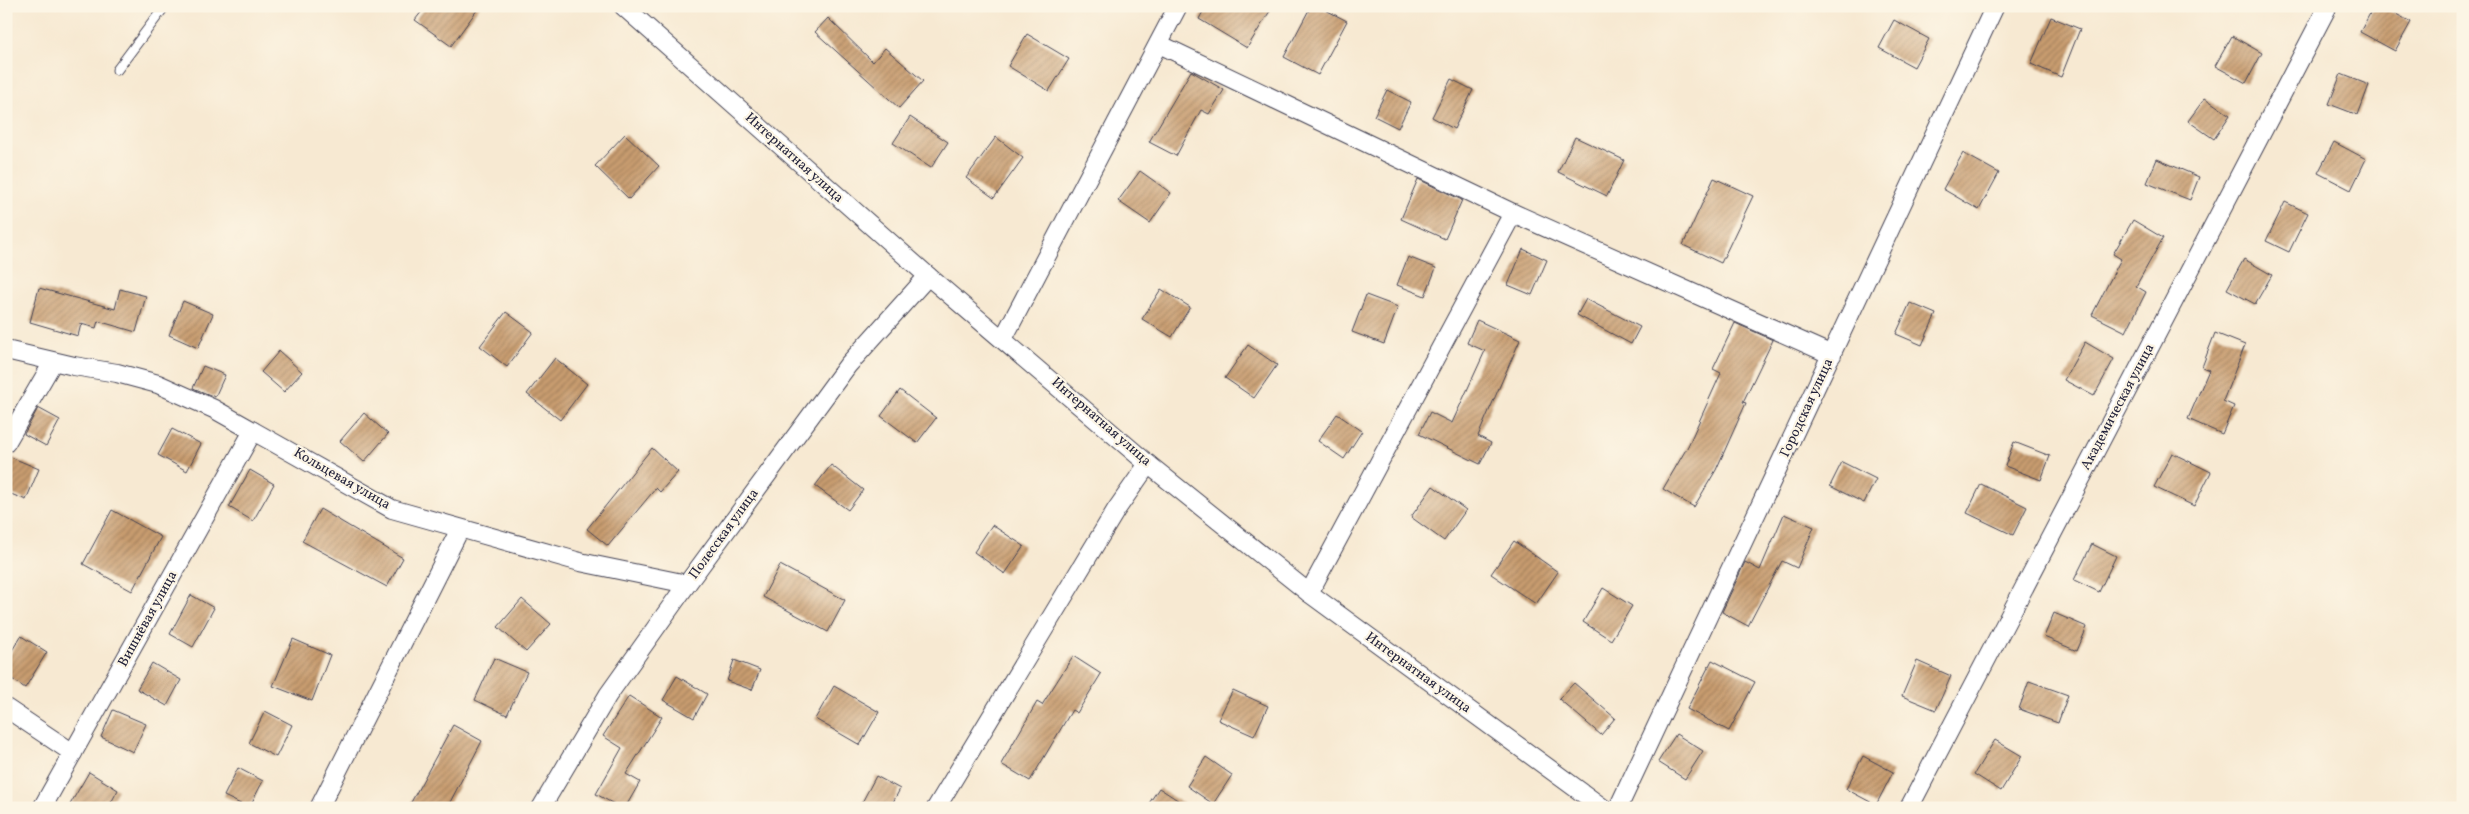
<svg xmlns="http://www.w3.org/2000/svg" width="2469" height="814" font-family="Vollkorn,serif">
	<style>
		.building { fill: url(#building-hatch) }
		.lines { fill: none; stroke-linecap: round; stroke-linejoin: round }
		.service-casing { stroke: #424052; stroke-width: 11 }
		.minor-casing { stroke: #424052; stroke-width: 20 }
		.service { stroke: #fff; stroke-width: 9 }
		.minor { stroke: #fff; stroke-width: 18 }
		.labels { text-anchor: middle; dominant-baseline: central; stroke-width: 4.5; stroke-linejoin: round; paint-order: stroke }
		.street-label { font-size: 14px; fill: #22223b; stroke: #fcf5e5 }
	</style>
	<defs>
		<pattern id="building-hatch" width="6" height="6" patternUnits="userSpaceOnUse" patternTransform="scale(1.25)"><rect width="6" height="6" fill="#c89c6f"/><path d="M-1 1l2-2M0 6l6-6M5 7l2-2" fill="none" stroke="#a27f5c"/></pattern>
	</defs>
	<rect width="100%" height="100%" fill="#fcf5e5"/>
	<filter id="ink" filterUnits="userSpaceOnUse"><feTurbulence type="fractalNoise" baseFrequency=".02" numOctaves="2"/><feDisplacementMap in="SourceGraphic" scale="10" xChannelSelector="R" yChannelSelector="G"/><feConvolveMatrix kernelMatrix="1 2 1 2 8 2 1 2 1" color-interpolation-filters="sRGB"/></filter>
	<filter id="wash" filterUnits="userSpaceOnUse"><feTurbulence type="fractalNoise" baseFrequency=".0096" numOctaves="4" result="noise"/><feDisplacementMap in="SourceGraphic" scale="20" xChannelSelector="R" yChannelSelector="G"/><feGaussianBlur stdDeviation="1.12" result="paint"/><feColorMatrix in="noise" values="0 0 0 0 0 0 0 0 0 0 0 0 0 0 0 0 0 1.4 0 .05"/><feComposite in="paint" operator="in"/></filter>
	<g filter="url(#wash)">
		<rect width="100%" height="100%" fill="#f7e9d2"/>
		<g id="blocks">
			<!-- building -->
			<g class="building">
				<path d="M426,6H480L451,46L415,20Z"/>
				<path d="M1206,6H1273L1247,48L1199,19Z"/>
				<path d="M1311,6H1318L1347,21L1318,75L1284,57Z"/>
				<path d="M2374,6H2381L2411,22L2395,51L2360,32Z"/>
				<path d="M2051,17L2080,29L2061,77L2031,64Z"/>
				<path d="M828,18L873,62L885,48L923,81L899,108L815,32Z"/>
				<path d="M1894,20L1929,39L1914,67L1879,48Z"/>
				<path d="M1027,34L1069,59L1049,91L1008,66Z"/>
				<path d="M2232,36L2262,53L2246,83L2215,66Z"/>
				<path d="M1191,71L1224,90L1209,114L1201,110L1176,156L1149,142Z"/>
				<path d="M2341,74L2369,85L2358,115L2329,104Z"/>
				<path d="M1451,79L1473,90L1454,129L1432,117Z"/>
				<path d="M1387,90L1411,102L1398,128L1374,116Z"/>
				<path d="M2205,98L2230,115L2214,139L2188,121Z"/>
				<path d="M910,117L948,142L931,168L893,143Z"/>
				<path d="M625,134L659,166L629,199L595,166Z"/>
				<path d="M996,137L1023,158L994,198L966,178Z"/>
				<path d="M1575,137L1624,160L1607,196L1558,172Z"/>
				<path d="M2334,142L2366,159L2351,190L2318,173Z"/>
				<path d="M1963,153L1999,173L1979,210L1943,189Z"/>
				<path d="M2157,159L2199,177L2190,200L2147,183Z"/>
				<path d="M1140,171L1171,193L1150,223L1118,201Z"/>
				<path d="M1714,178L1753,196L1721,263L1683,245Z"/>
				<path d="M1418,179L1462,200L1445,239L1401,219Z"/>
				<path d="M2285,202L2308,213L2289,252L2266,241Z"/>
				<path d="M2133,220L2163,238L2136,286L2146,292L2126,332L2092,315L2121,259L2113,254Z"/>
				<path d="M1523,249L1547,260L1532,295L1508,285Z"/>
				<path d="M1408,257L1436,268L1425,296L1397,285Z"/>
				<path d="M2244,259L2272,275L2255,304L2227,289Z"/>
				<path d="M39,288L115,309L120,289L146,296L136,332L98,321L96,328L81,324L78,336L30,322Z"/>
				<path d="M1161,289L1190,307L1172,337L1142,319Z"/>
				<path d="M1366,295L1398,307L1384,344L1352,332Z"/>
				<path d="M1586,299L1640,327L1631,344L1577,315Z"/>
				<path d="M183,301L213,314L198,348L169,335Z"/>
				<path d="M1910,303L1936,314L1922,345L1896,334Z"/>
				<path d="M506,312L533,332L507,367L480,346Z"/>
				<path d="M1477,320L1520,340L1478,436L1491,443L1480,464L1419,434L1430,412L1452,423L1485,351L1467,343Z"/>
				<path d="M1735,323L1773,340L1743,402L1746,403L1716,470L1694,507L1663,489L1688,446L1721,373L1713,369Z"/>
				<path d="M2215,333L2245,345L2223,401L2234,406L2222,434L2188,419L2209,370L2202,367Z"/>
				<path d="M2085,342L2114,359L2094,396L2064,380Z"/>
				<path d="M1248,345L1277,365L1254,398L1225,378Z"/>
				<path d="M279,351L302,372L284,392L261,372Z"/>
				<path d="M555,358L587,384L560,420L527,394Z"/>
				<path d="M203,366L225,375L215,397L193,388Z"/>
				<path d="M900,390L936,418L917,443L881,416Z"/>
				<path d="M38,408L60,420L46,446L24,434Z"/>
				<path d="M364,413L388,434L364,462L340,441Z"/>
				<path d="M1337,414L1362,431L1344,459L1318,441Z"/>
				<path d="M172,429L201,444L187,471L158,455Z"/>
				<path d="M2014,442L2050,456L2041,480L2005,466Z"/>
				<path d="M652,448L678,472L660,492L656,488L608,546L587,529Z"/>
				<path d="M2172,453L2211,472L2194,506L2154,487Z"/>
				<path d="M6,455L39,469L26,500L6,492Z"/>
				<path d="M1842,462L1876,479L1864,503L1830,486Z"/>
				<path d="M831,465L863,490L848,510L815,486Z"/>
				<path d="M250,470L274,484L253,521L229,507Z"/>
				<path d="M1981,484L2027,507L2013,535L1967,513Z"/>
				<path d="M1433,486L1466,510L1444,541L1411,517Z"/>
				<path d="M320,509L403,558L387,587L302,541Z"/>
				<path d="M112,510L161,537L132,591L83,564Z"/>
				<path d="M1784,514L1814,527L1797,568L1782,561L1748,626L1722,612L1745,562L1760,570Z"/>
				<path d="M992,525L1024,546L1005,574L974,552Z"/>
				<path d="M1514,541L1558,572L1536,604L1491,574Z"/>
				<path d="M2092,544L2116,556L2099,592L2074,580Z"/>
				<path d="M780,565L845,600L828,632L763,597Z"/>
				<path d="M1603,588L1632,606L1611,640L1583,622Z"/>
				<path d="M191,595L214,608L193,647L170,634Z"/>
				<path d="M522,599L551,624L526,652L498,627Z"/>
				<path d="M2054,613L2087,627L2077,651L2044,637Z"/>
				<path d="M21,636L47,652L25,688L6,675V660Z"/>
				<path d="M293,639L330,655L312,701L273,686Z"/>
				<path d="M1073,656L1101,674L1077,713L1072,710L1030,781L1001,764L1037,702L1042,705Z"/>
				<path d="M494,658L527,672L507,715L475,700Z"/>
				<path d="M734,660L760,670L752,690L727,681Z"/>
				<path d="M1712,660L1755,682L1729,731L1687,709Z"/>
				<path d="M1917,661L1951,676L1936,710L1902,696Z"/>
				<path d="M152,663L181,680L167,706L137,689Z"/>
				<path d="M677,676L707,694L694,718L663,700Z"/>
				<path d="M2029,681L2068,695L2058,723L2019,709Z"/>
				<path d="M1574,683L1615,718L1601,735L1559,699Z"/>
				<path d="M834,686L879,712L860,745L815,719Z"/>
				<path d="M1233,690L1268,706L1254,736L1218,720Z"/>
				<path d="M629,696L662,717L626,774L640,782L625,808H621L596,794L622,748L603,736Z"/>
				<path d="M113,710L146,724L133,752L101,737Z"/>
				<path d="M265,711L292,725L276,757L249,743Z"/>
				<path d="M453,725L482,741L447,808H408Z"/>
				<path d="M1676,734L1703,751L1685,779L1658,762Z"/>
				<path d="M1995,740L2022,756L2001,791L1974,774Z"/>
				<path d="M1863,756L1893,772L1876,805L1846,789Z"/>
				<path d="M1206,757L1232,775L1213,804L1187,786Z"/>
				<path d="M238,768L263,781L249,808L224,796Z"/>
				<path d="M89,772L118,790L108,808H68Z"/>
				<path d="M876,776L900,789L890,808H859Z"/>
				<path d="M1159,788L1190,808H1146Z"/>
			</g>
		</g>
	</g>
	<g filter="url(#ink)">
		<use href="#blocks" fill-opacity="0" stroke="#424052" stroke-width="1"/>
		<g class="lines">
			<!-- service casing -->
			<g class="service-casing">
				<path id="service" d="M117,70L165,6"/>
			</g>
			<!-- minor casing -->
			<g class="minor-casing">
				<g id="minor">
					<path d="M623,6L928,276L1148,464L1309,593L1603,808"/>
					<path d="M1159,44L1513,213L1832,355"/>
					<path d="M1003,339L1178,6"/>
					<path d="M6,350L74,366L117,373L158,384L214,409L392,509L580,562L687,584"/>
					<path d="M6,443L53,362"/>
					<path d="M1309,593L1513,213"/>
					<path d="M6,708L73,753"/>
					<path d="M42,808L253,431"/>
					<path d="M319,808L460,529"/>
					<path d="M541,808L608,695L687,584L848,365L928,276"/>
					<path d="M936,808L1116,510L1148,464"/>
					<path d="M1618,808L1995,6"/>
					<path d="M1909,808L2328,6"/>
				</g>
			</g>
			<!-- service -->
			<use href="#service" class="service"/>
			<!-- minor -->
			<use href="#minor" class="minor"/>
		</g>
	</g>
	<g class="labels">
		<!-- street labels -->
		<g class="street-label">
			<text transform="translate(794 158) rotate(42)">Интернатная улица</text>
			<text transform="translate(2118 407) rotate(-62)">Академическая улица</text>
			<text transform="translate(1807 408) rotate(-65)">Городская улица</text>
			<text transform="translate(1101 422) rotate(41)">Интернатная улица</text>
			<text transform="translate(342 479) rotate(30)">Кольцевая улица</text>
			<text transform="translate(724 534) rotate(-54)">Полесская улица</text>
			<text transform="translate(148 619) rotate(-61)">Вишнёвая улица</text>
			<text transform="translate(1418 673) rotate(36)">Интернатная улица</text>
		</g>
	</g>
	<!-- margin -->
	<rect width="2469" height="814" fill="none" stroke="#fcf5e5" stroke-width="25"/>
</svg>
